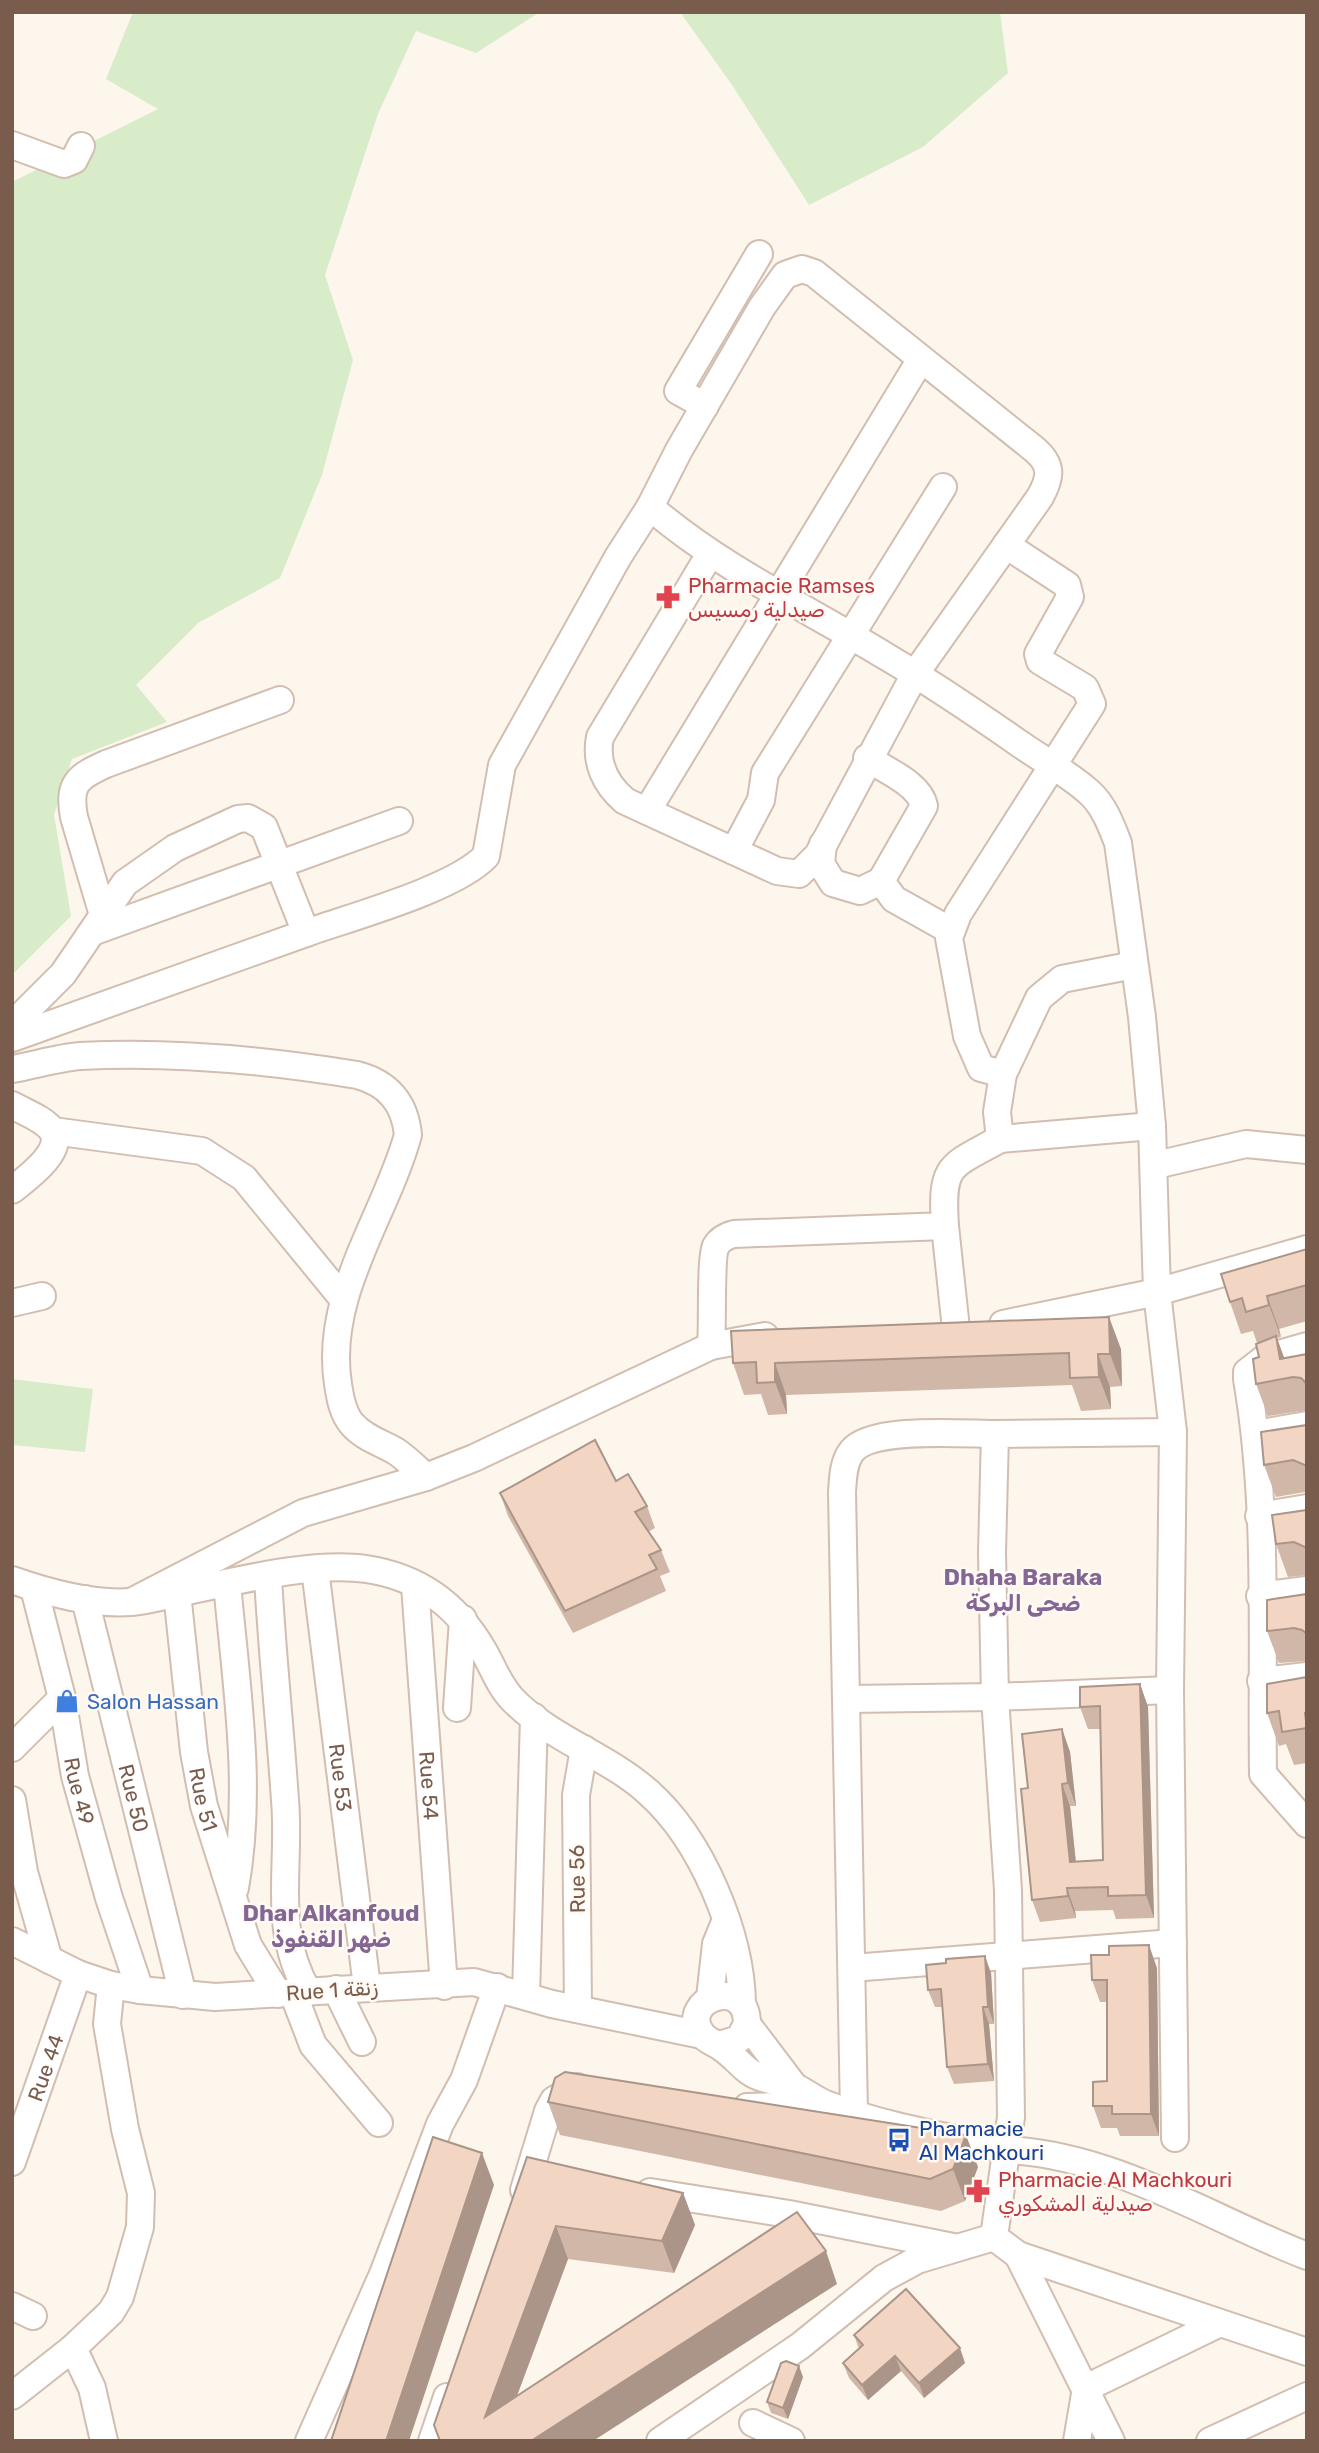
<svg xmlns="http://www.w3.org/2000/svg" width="1319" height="2453" font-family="Rubik,Cairo,sans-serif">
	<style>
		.green { fill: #d8ecc9 }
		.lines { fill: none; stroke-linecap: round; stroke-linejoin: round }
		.minor-casing { stroke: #d1beb0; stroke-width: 30 }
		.minor { stroke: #fff; stroke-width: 26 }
		.wall { fill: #d1b7a8 }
		.shaded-wall { fill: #aa9588 }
		.building { fill: #f3d5c3; stroke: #aa9588; stroke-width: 2 }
		.labels { text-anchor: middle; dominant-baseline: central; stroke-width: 5; stroke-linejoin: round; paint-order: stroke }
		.health-label { font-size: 21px; fill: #be3a42; stroke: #fffaf3; text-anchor: start }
		.shop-label { font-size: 21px; fill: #366cbe; stroke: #fffaf3; text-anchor: start }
		.street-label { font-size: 21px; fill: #7a5c4d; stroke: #fffaf3 }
		.transit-label { font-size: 21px; fill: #164399; stroke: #fffaf3; text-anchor: start }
		.neighbourhood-label { font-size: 23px; font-weight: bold; fill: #846695; stroke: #fffaf3 }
	</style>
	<rect width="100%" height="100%" fill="#fdf6ec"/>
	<!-- green -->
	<g class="green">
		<path d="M133,12H540L476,53L416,31L378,114L325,275L353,360L322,475L280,578L198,623L136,685L167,722L72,759L54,815L71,916L12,975V182L158,109L106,79Z"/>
		<path d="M680,12H1000L1008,73L923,147L809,205L732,85Z"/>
		<path d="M12,1379L93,1389L85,1452L12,1445Z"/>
	</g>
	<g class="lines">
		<!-- minor casing -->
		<g class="minor-casing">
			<g id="minor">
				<path d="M12,145L64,164L74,160L81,146"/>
				<path d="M705,406L678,391L759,254"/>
				<path d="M710,554L600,737C595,762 605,784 625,801L777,871L799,874L818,855L915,674L1040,497C1051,477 1053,465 1034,449L814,273L802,269L785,275L762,307L679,450L650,507C722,569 807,608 887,657C933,684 977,714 1020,744C1043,760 1069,774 1090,793C1104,806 1111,825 1118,843L1142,1017L1152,1126L1157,1292L1173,1432L1170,1690L1175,2138"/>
				<path d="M867,758C885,770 920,784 924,806L881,881L894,899L951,931"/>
				<path d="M647,811L921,359"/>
				<path d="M823,844L821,864L833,883L860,891L881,881"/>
				<path d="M734,851L761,800L765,773L943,487"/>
				<path d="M103,915L74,817C68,784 77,777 106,764L280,700"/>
				<path d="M95,931L399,821"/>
				<path d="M306,933C351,917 455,889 486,856L502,765L618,557L650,507"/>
				<path d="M12,1025L63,974L125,883L175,848L238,819L248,818L264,827L306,933L12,1038"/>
				<path d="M12,1069C35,1065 57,1058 80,1056C173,1051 265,1060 357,1075C388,1083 405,1103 408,1135C385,1217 324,1295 338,1384C340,1398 343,1414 352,1424C364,1438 382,1443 397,1452C407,1459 417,1469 426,1477"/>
				<path d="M1003,1074L981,1068L967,1036L949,938L958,914L1092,704L1085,688L1040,661L1038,654L1070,597L1067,585L1006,545"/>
				<path d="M12,1105C24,1112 42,1118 51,1129C68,1149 26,1179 12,1190"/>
				<path d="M53,1131L202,1151L244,1178L344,1300"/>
				<path d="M1000,1139L1152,1126"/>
				<path d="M1156,1165L1246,1144L1307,1150"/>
				<path d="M945,1226L956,1329"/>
				<path d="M12,1303L42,1296"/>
				<path d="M1003,1324L1157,1292L1307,1249"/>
				<path d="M711,1346C713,1327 710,1257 716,1246C720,1239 726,1236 734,1234L945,1226C941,1164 949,1167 1000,1139L997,1112L1003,1074L1039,998L1062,979L1134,965"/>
				<path d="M1307,1346L1265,1358L1247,1372V1379C1269,1508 1261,1643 1263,1774L1307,1824"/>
				<path d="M1256,1434L1307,1425"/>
				<path d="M1259,1516L1307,1508"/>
				<path id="s1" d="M315,1569L367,1987"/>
				<path d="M268,1577C272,1652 280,1726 285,1800C291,1870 271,1927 308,1992"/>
				<path d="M12,1580C49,1593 92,1605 131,1602C147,1601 163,1596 178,1593C232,1582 313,1561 366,1569C420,1577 457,1605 483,1650C493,1667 499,1686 513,1700C551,1739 608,1756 648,1792C702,1840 741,1934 742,2004"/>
				<path d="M227,1583C236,1684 253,1788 235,1888"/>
				<path id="s2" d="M415,1585L444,1986"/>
				<path id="s3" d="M34,1588L62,1698L75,1776L109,1898L140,1990"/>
				<path id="s4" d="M177,1593L194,1752L204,1806L248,1945L278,1994"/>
				<path d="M1260,1596L1307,1590"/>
				<path id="s5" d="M85,1599L183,1995"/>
				<path d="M131,1602L303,1513L426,1477L474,1458L711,1346L765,1336"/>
				<path d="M1261,1681L1307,1676"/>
				<path d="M848,1699L995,1697L1170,1690"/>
				<path d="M457,1708L463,1619"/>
				<path d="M12,1748L62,1698"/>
				<path d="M12,1800L24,1872L49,1960"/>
				<path d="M12,1941L78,1974L111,1985L140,1990L215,1997L474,1982L552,2004L702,2035"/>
				<path d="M852,1968L1173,1943"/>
				<path d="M336,1989L362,2042"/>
				<path d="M293,1993L313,2045L379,2123"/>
				<path d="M526,1996L534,1717"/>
				<path d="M710,1998L716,1944L725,1922"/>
				<path d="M578,2009L576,1795L584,1749"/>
				<path d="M747,2024L794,2086"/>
				<path d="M719,2045L739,2039L747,2024C747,1974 678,2000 701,2033C707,2042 715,2042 722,2048C731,2054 738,2062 746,2069C761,2082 778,2079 795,2087C806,2092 816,2101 828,2105C885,2127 949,2137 1008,2150C1116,2156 1209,2218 1307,2256"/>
				<path d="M747,2107L825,2105"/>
				<path d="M854,2113L842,1492C843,1479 843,1462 852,1451C872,1426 964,1434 995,1434"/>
				<path id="s6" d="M12,2162L78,1974"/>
				<path d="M524,2190L548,2111L554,2100L577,2087"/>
				<path d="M650,2192L789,2214L953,2247"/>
				<path d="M994,2237L1018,2255L1307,2352"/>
				<path d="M1018,2255L1111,2441"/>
				<path d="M12,2306L33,2316"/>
				<path d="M73,2348L92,2388L104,2441"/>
				<path d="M12,2396L73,2348L111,2312L120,2297L140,2227L141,2193L125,2129L107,2024L111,1985"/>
				<path d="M753,2423L791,2441"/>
				<path d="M309,2441L383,2274L440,2124L464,2080L497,1987"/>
				<path d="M432,2441L447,2397"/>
				<path d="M660,2441L800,2346L884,2278L917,2260L994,2237L1011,2117L1008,1890L995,1697L992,1553L995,1434L1173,1432"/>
				<path d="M1077,2441L1086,2388L1218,2324"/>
				<path d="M1210,2441L1307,2396"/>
			</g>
		</g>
		<!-- minor -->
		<use href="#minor" class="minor"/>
	</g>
	<!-- wall -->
	<g class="wall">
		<path d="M1307,1249V1321L1279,1329L1281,1337L1277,1338L1284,1358L1307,1354V1410L1268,1416L1256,1384L1259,1357L1257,1343L1253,1331L1241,1334L1230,1302Z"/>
		<path d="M1121,1349L1122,1386L1110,1387L1111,1409L1081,1411L1072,1385L786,1395L787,1414L768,1415L761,1394L744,1395L733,1363Z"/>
		<path d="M1307,1425V1493L1305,1492L1276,1497L1264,1465Z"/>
		<path d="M616,1481L647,1506L655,1528L648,1532L661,1550L670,1572L660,1576L666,1591L573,1633L508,1516L500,1493Z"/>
		<path d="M1307,1510V1575L1288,1577L1276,1544Z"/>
		<path d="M1307,1594V1661L1279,1663L1267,1631Z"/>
		<path d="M1307,1677V1763L1294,1765L1286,1744L1279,1746L1267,1713Z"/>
		<path d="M1140,1684L1148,1707L1154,1918L1116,1919L1113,1910L1075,1911L1076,1918L1040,1922L1032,1900L1028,1788L1062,1729L1070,1752L1076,1806H1070L1076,1862L1103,1860L1101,1729H1088L1080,1707Z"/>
		<path d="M1157,1968L1159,2136H1120L1117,2128H1101L1093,2106L1107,2081V2002H1100L1092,1980Z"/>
		<path d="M991,1973L994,2024H989L994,2081L954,2084L947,2067L943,2007H935L928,1990Z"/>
		<path d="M548,2102L978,2167L965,2201L941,2211L560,2135Z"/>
		<path d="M527,2157L683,2193L695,2225L674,2273L568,2259L517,2396L837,2284L434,2425Z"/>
		<path d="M854,2335L965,2363L924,2398L901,2371L868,2400L849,2378L843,2363L859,2349Z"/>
		<path d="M803,2377L788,2419L771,2413L767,2402Z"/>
	</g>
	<!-- shaded-wall -->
	<g class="shaded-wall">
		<path d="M1267,1296L1279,1329L1281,1337L1269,1305Z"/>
		<path d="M1109,1317L1121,1349L1122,1386L1110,1354Z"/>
		<path d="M1276,1336L1288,1368L1280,1359Z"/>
		<path d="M1098,1354L1110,1387L1111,1409L1099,1377Z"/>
		<path d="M775,1363L786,1395L787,1414L775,1382Z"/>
		<path d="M1140,1684L1148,1707L1154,1918L1146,1895Z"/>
		<path d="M1062,1729L1070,1752L1076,1806L1068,1783Z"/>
		<path d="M1062,1784L1070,1806L1078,1884L1070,1862Z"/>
		<path d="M1067,1888L1075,1911L1076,1918L1068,1896Z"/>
		<path d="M1149,1945L1157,1968L1159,2136L1151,2114Z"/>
		<path d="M985,1956L991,1973L994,2024L988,2007Z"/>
		<path d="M983,2007L989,2024L994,2081L988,2064Z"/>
		<path d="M966,2135L978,2167L965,2201L953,2169Z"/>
		<path d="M482,2153L494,2185L409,2441H386Z"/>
		<path d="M683,2193L695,2225L674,2273L662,2241Z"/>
		<path d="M556,2226L568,2259L500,2441L485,2417Z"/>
		<path d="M826,2251L837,2284L593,2441H531Z"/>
		<path d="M960,2348L965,2363L924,2398L919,2383Z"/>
		<path d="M895,2356L901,2371L868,2400L862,2385Z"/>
		<path d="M799,2366L803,2377L788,2419L783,2408Z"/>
	</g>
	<!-- building -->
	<g class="building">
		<path d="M1307,1249V1285L1267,1296L1269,1305L1246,1312L1242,1298L1230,1302L1221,1274Z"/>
		<path d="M1109,1317L1110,1354H1098L1099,1377L1070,1378L1069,1353L775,1363V1382L757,1383L756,1362L733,1363L731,1331Z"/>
		<path d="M1276,1336L1280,1359L1307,1354V1384L1301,1378L1293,1377L1256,1384L1253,1359L1259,1357L1256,1344Z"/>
		<path d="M1307,1425V1466L1293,1460L1264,1465L1261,1432Z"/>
		<path d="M595,1440L616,1481L628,1474L647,1506L635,1512L661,1550L649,1555L657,1569L565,1611L500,1493Z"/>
		<path d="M1307,1510V1548L1294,1542L1276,1544L1272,1515Z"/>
		<path d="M1307,1594V1634L1302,1630L1294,1628L1267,1631V1600Z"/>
		<path d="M1307,1677V1713H1305L1307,1728L1282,1732L1279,1711L1267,1713V1684Z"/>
		<path d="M1140,1684L1146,1895L1108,1896V1887L1067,1888L1068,1896L1032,1900L1021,1789L1028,1788L1022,1734L1062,1729L1068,1783L1062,1784L1070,1862L1103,1860L1100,1706L1080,1707V1687Z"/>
		<path d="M1149,1945L1151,2114H1112V2106H1093V2082L1107,2081V1980H1092L1091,1955H1109V1946Z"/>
		<path d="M985,1956L988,2007H983L988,2064L947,2067L941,1989L928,1990L926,1965L946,1963V1959Z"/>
		<path d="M565,2072L966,2135L953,2169L930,2179L548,2102L555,2078Z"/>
		<path d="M433,2137L482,2153L386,2441H331Z"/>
		<path d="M527,2157L683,2193L662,2241L556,2226L485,2417L797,2212L826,2251L531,2441H440L434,2425Z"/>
		<path d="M906,2289L960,2348L919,2383L895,2356L862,2385L843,2363L863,2345L854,2335Z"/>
		<path d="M786,2361L799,2366L783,2408L767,2402L781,2363Z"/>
	</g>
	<!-- icons -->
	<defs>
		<g id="pharmacy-bare" transform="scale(1.89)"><path d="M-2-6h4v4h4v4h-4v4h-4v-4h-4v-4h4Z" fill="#e0444e" stroke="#fffaf3" stroke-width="2.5" paint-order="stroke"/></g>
		<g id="shop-bare" transform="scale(1.89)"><path d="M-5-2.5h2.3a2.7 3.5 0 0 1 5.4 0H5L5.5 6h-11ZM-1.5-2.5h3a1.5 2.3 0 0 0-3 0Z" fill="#3f7fe0" stroke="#fffaf3" stroke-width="2.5" paint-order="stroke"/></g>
		<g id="bus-bare" transform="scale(1.89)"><path d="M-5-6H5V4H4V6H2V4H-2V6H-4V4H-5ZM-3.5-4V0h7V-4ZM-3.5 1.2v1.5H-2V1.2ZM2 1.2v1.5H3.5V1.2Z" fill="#1a4fb4" stroke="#fffaf3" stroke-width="2.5" paint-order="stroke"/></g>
	</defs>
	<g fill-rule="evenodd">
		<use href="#pharmacy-bare" x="668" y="597"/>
		<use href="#shop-bare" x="67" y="1701"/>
		<use href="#bus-bare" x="899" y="2140"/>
		<use href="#pharmacy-bare" x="978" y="2191"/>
	</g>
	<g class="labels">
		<!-- health labels -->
		<g class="health-label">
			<text x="688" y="585">Pharmacie Ramses<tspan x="688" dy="24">صيدلية رمسيس</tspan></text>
			<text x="998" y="2179">Pharmacie Al Machkouri<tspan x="998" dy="24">صيدلية المشكوري</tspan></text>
		</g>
		<!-- shop labels -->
		<g class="shop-label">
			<text x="87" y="1701">Salon Hassan</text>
		</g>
		<!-- street labels -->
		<g class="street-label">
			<text stroke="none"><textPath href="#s1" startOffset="210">Rue 53</textPath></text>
			<text stroke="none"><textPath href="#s2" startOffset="201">Rue 54</textPath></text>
			<text stroke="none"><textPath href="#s3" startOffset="208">Rue 49</textPath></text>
			<text stroke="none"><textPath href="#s5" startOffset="205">Rue 50</textPath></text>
			<text stroke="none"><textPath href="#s4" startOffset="208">Rue 51</textPath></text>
			<text transform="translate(577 1879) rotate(-91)">Rue 56</text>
			<text transform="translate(332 1990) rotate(-4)">Rue 1 زنقة</text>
			<text stroke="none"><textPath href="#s6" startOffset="100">Rue 44</textPath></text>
		</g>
		<!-- transit labels -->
		<g class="transit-label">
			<text x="919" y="2128">Pharmacie<tspan x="919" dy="24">Al Machkouri</tspan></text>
		</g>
		<!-- neighbourhood labels -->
		<g class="neighbourhood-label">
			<text x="1023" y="1577">Dhaha Baraka<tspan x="1023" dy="26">ضحى البركة</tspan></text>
			<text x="331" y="1913">Dhar Alkanfoud<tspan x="331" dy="26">ضهر القنفوذ</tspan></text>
		</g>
	</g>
	<!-- border -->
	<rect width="1319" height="2453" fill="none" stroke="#7a5c4d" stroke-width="28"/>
</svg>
